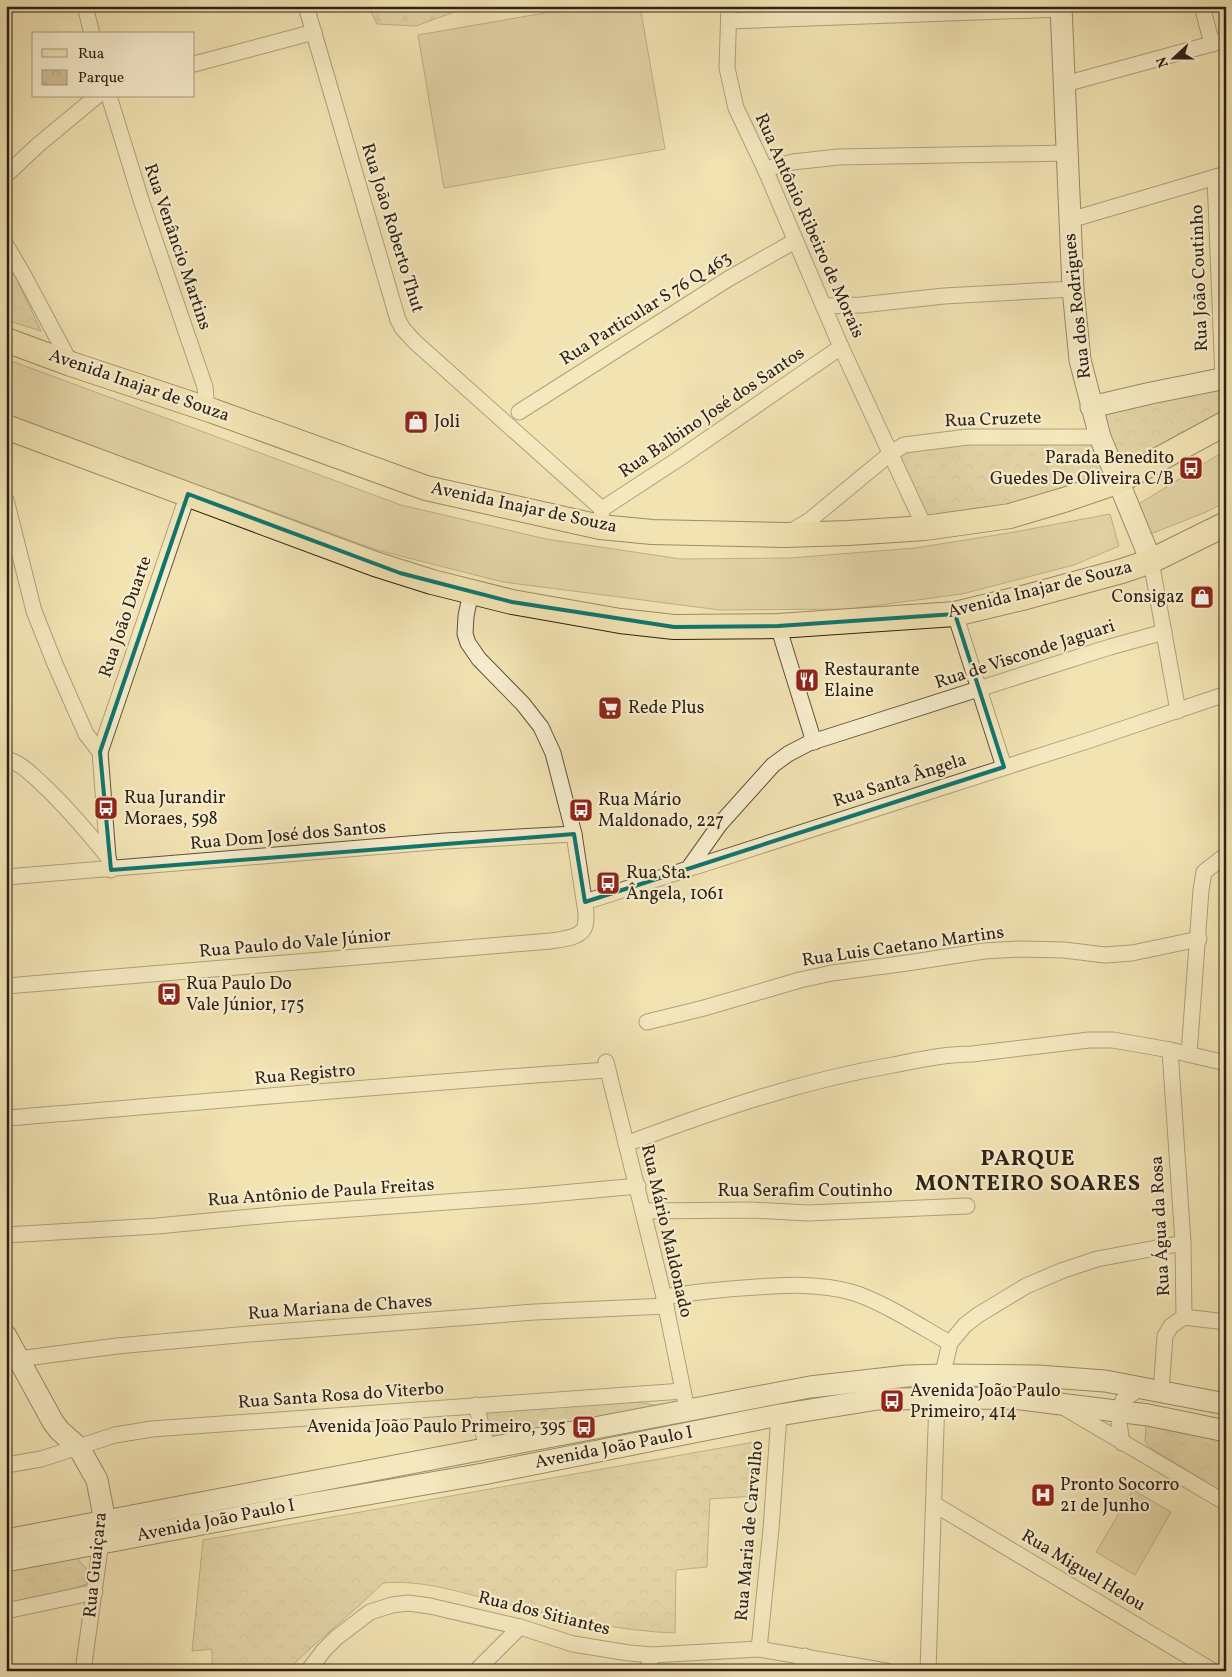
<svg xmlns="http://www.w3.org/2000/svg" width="1232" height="1677" font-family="Vollkorn,serif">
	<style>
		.grass { fill: #d1c298; stroke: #7f7256 }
		.forest { fill: url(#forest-firs); stroke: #7f7256 }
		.park { fill: url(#park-crowns); stroke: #7f7256 }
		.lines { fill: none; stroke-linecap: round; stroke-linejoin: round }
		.street-casing { stroke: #5e523c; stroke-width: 17 }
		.secondary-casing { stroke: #2d2215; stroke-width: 23 }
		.primary-casing { stroke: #2d2215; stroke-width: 26 }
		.street { stroke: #f7edce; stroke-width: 15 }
		.secondary { stroke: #f7edce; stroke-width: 21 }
		.primary { stroke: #f2e3b3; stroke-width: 24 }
		.marked { fill: none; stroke: #0f766e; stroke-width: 4; stroke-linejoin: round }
		.labels { text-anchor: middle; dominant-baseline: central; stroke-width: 4.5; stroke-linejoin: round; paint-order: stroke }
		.street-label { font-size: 18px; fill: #2d2215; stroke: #f7edce }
		.poi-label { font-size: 18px; fill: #2d2215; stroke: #f7edce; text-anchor: start }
		.district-label { font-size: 22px; font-weight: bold; letter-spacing: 1px; fill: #2d2215; stroke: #f7edce }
	</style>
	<defs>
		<pattern id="forest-firs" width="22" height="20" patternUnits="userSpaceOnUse" patternTransform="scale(1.25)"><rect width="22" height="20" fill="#d1c298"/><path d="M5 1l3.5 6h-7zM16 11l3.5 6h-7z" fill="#b4a682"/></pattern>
		<pattern id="park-crowns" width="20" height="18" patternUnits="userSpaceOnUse" patternTransform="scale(1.25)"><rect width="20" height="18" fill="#d1c298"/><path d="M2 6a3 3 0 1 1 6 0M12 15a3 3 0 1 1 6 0" fill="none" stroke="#b4a682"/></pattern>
	</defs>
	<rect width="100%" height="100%" fill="#f2e3b3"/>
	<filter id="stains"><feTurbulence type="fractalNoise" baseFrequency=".004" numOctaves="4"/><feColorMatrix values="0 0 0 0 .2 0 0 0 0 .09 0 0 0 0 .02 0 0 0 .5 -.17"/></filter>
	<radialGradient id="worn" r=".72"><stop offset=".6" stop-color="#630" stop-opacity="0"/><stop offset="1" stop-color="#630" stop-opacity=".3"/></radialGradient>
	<!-- grass -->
	<g class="grass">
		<path d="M585,6H640L665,149L444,188L418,35Z"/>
		<path d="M6,359L401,505L546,539L681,559L789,558L915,548L1009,533L1110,514L1119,546L1074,565L962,594L849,609L720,610L503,582L377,550L227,495L6,425Z"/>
		<path d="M1226,450V502L1206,512L1148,535L1137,505Z"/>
		<path d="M1133,1490L1171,1512L1135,1575L1096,1552Z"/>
	</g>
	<!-- forest -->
	<path class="forest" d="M368,6H588L575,11L541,6L499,11L468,7L416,26L377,24Z"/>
	<!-- park -->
	<g class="park">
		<path d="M6,256L41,331L6,320Z"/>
		<path d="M1226,387V410L1137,466L1122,463L1099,419L1112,412Z"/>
		<path d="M1100,437L1109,484L925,528L893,454L904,446Z"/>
		<path d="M632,1401L687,1411L503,1445L473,1410Z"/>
		<path d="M1146,1425L1226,1438V1494L1149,1447L1145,1441Z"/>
		<path d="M760,1441L755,1496L710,1499L707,1567L676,1570L675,1633C619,1631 564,1618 510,1605C468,1595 426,1579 383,1583C352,1614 317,1640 287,1671H212V1649L192,1651L203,1540Z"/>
		<path d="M74,1555L90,1573L87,1584L73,1589L6,1603V1569Z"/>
	</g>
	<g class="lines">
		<!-- street casing -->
		<g class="street-casing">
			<g id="street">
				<path d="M85,6L92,34"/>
				<path d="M306,6L398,320L403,329L415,342L602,509L600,527"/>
				<path d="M729,6L727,68L736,108L765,169L841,347L925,528"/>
				<path d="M1202,6L1212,44"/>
				<path d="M729,21L1061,9"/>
				<path d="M194,64L314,32"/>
				<path d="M1065,84L1226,40"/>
				<path d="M109,96L142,203L205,387L207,409"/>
				<path d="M765,169L793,162L838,157L1067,153"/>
				<path d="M6,175L38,145L97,96"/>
				<path d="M1215,177L1223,378"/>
				<path d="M1070,220L1226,174"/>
				<path d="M6,245L23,274L71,364"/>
				<path d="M825,306L861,305L944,296L1073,289"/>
				<path d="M519,412L728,279L795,241"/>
				<path d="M6,500L34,611L55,664L86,734L100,752L108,857L111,870"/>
				<path d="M602,509L680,458L841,347"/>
				<path d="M789,533L810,520L891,453L904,445L968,437H1100"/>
				<path d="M1151,561L1178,711"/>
				<path d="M955,614L1004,767"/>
				<path d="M778,626L814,742"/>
				<path d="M100,752L188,494"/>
				<path d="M6,759C21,763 30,773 41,783C66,806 86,830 108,857"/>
				<path d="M688,869L720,824L773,765L788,754L809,743L1110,647L1164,632"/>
				<path d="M6,877L445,841L574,834"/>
				<path d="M585,902L1090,740L1226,694"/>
				<path d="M6,986L551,941C561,939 582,938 585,926C586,922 586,917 586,913L574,834L553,753L541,727L523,704L479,659L468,643L465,634L466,616L471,592"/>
				<path d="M647,1022L704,1008L800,980L832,973L907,963L984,951L1020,949L1064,950L1105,955L1132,953L1199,939"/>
				<path d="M1189,1054L1201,890L1204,872L1226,855"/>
				<path d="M606,1062L664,1297L685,1400"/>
				<path d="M6,1118C207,1102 407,1083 608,1070"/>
				<path d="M626,1144C713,1111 801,1081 893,1065C919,1060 945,1054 972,1054L1089,1040H1113L1170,1050L1226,1063"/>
				<path d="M643,1211L752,1210L808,1213L967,1206"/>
				<path d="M6,1235L157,1226L283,1214L529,1196L638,1186"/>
				<path d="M664,1297C694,1292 725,1289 756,1287C788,1285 819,1283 851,1292C882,1301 921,1327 950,1343"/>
				<path d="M1184,1317L1226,1322"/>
				<path d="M18,1359L117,1346L249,1334L535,1312L666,1306"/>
				<path d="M1161,1391L1165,1336L1171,1326L1184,1317L1183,1243L1170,1050"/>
				<path d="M476,1405L487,1448"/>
				<path d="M1063,1407L1226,1503"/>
				<path d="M1122,1443L1119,1423L1123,1400L1140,1388"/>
				<path d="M6,1465L41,1459L115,1435L152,1429L683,1391"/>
				<path d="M934,1504L1213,1671"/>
				<path d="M6,1611L95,1592"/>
				<path d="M759,1649L771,1529L779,1415"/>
				<path d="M83,1671L101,1542"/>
				<path d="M308,1671L324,1650L336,1638L370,1612L392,1605L408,1603L430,1606L520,1627L573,1644L629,1653L652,1655L759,1649L886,1671"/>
				<path d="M476,1671L520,1627"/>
				<path d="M647,1671L652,1655"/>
				<path d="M800,1671L805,1656"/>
				<path d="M928,1671L937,1398L950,1343L965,1325L978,1315L1026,1286L1061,1271L1097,1259L1183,1243"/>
			</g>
		</g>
		<!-- secondary casing -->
		<g class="secondary-casing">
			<g id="secondary">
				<path d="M1061,6L1073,289L1080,360L1100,437L1151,561"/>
				<path d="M1091,407L1151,393L1226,378"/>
				<path d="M6,1336L53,1422L59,1430L79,1448L97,1480L103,1511L102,1535"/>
				<path d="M6,1540L810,1387L907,1376L942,1375L1038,1376L1105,1381L1226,1404"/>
				<path d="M6,1561L287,1508L483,1474L779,1415L878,1399L1012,1398L1148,1415L1226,1431"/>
			</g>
		</g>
		<!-- primary casing -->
		<g class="primary-casing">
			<g id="primary">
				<path d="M6,340L71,364L213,411L426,488L600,527L652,532L785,535L848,533L925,528L1010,516L1064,500L1117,482L1226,423"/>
				<path d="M6,427L375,564L432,582L512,602L620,621L674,627L778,626L955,614L1026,597L1122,571L1151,561L1226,524"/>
			</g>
		</g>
		<!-- street -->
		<use href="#street" class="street"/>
		<!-- secondary -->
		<use href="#secondary" class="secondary"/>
		<!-- primary -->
		<use href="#primary" class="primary"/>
	</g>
	<!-- marked area -->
	<path d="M0 0H1232V1677H0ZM188,494L400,573L512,602L674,627L778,626L955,614L1004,767L585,902L574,834L111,870L100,752Z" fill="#f2e3b3" fill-opacity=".55" fill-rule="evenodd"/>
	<path class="marked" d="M188,494L400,573L512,602L674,627L778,626L955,614L1004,767L585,902L574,834L111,870L100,752Z"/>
	<!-- icons -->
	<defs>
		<g id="shop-square" transform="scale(1.25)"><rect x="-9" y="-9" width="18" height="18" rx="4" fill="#8f2418" stroke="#f7edce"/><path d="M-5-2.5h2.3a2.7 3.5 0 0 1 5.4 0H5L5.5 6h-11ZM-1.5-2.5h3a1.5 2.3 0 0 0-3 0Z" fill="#fff"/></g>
		<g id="bus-square" transform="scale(1.25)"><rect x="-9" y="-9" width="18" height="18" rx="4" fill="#8f2418" stroke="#f7edce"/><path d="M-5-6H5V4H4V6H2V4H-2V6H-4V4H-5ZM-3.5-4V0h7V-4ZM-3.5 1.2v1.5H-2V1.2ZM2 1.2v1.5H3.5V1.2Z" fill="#fff"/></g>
		<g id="restaurant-square" transform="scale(1.25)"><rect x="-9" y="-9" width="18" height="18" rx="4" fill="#8f2418" stroke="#f7edce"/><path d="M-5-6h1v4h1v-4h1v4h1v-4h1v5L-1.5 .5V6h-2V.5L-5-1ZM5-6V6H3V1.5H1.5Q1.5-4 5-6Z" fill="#fff"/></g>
		<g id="supermarket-square" transform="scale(1.25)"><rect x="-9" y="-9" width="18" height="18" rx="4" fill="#8f2418" stroke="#f7edce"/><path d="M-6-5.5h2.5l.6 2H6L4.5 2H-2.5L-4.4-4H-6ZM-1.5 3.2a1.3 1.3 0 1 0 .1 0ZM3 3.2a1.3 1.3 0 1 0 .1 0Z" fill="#fff"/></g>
		<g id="hospital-square" transform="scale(1.25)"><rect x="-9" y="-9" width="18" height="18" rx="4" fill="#8f2418" stroke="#f7edce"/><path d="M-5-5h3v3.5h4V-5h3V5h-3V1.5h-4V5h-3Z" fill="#fff"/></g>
	</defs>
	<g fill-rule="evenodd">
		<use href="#shop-square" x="416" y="422"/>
		<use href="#bus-square" x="1191" y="468"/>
		<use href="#shop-square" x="1202" y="597"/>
		<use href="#restaurant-square" x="807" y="680"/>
		<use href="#supermarket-square" x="610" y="708"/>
		<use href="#bus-square" x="106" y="808"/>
		<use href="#bus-square" x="581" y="810"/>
		<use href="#bus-square" x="608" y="883"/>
		<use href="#bus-square" x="169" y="994"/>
		<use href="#bus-square" x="892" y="1401"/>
		<use href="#bus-square" x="584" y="1427"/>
		<use href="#hospital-square" x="1043" y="1495"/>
	</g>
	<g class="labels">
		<!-- street labels -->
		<g class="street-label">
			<text transform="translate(809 226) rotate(66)">Rua Antônio Ribeiro de Morais</text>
			<text transform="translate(392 228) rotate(73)">Rua João Roberto Thut</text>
			<text transform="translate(177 247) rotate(71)">Rua Venâncio Martins</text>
			<text transform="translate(1200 278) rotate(-92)">Rua João Coutinho</text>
			<text transform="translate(1078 306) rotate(-96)">Rua dos Rodrigues</text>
			<text transform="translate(646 309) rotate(-32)">Rua Particular S 76 Q 463</text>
			<text transform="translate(139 386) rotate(19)">Avenida Inajar de Souza</text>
			<text transform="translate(712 413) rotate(-34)">Rua Balbino José dos Santos</text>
			<text transform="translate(993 420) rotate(-2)">Rua Cruzete</text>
			<text transform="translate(524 508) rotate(12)">Avenida Inajar de Souza</text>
			<text transform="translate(1040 590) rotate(-14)">Avenida Inajar de Souza</text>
			<text transform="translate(126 617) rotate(-71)">Rua João Duarte</text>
			<text transform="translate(1025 655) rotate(-18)">Rua de Visconde Jaguari</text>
			<text transform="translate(900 781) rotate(-18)">Rua Santa Ângela</text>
			<text transform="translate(288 836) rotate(-5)">Rua Dom José dos Santos</text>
			<text transform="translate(295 944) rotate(-5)">Rua Paulo do Vale Júnior</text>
			<text transform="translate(903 947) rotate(-8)">Rua Luis Caetano Martins</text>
			<text transform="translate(305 1075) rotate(-5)">Rua Registro</text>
			<text x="805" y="1191">Rua Serafim Coutinho</text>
			<text transform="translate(321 1193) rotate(-4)">Rua Antônio de Paula Freitas</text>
			<text transform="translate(1161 1226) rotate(-93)">Rua Água da Rosa</text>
			<text transform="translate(666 1231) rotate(77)">Rua Mário Maldonado</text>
			<text transform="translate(340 1308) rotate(-4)">Rua Mariana de Chaves</text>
			<text transform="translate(341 1396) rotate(-4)">Rua Santa Rosa do Viterbo</text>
			<text transform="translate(614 1448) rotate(-11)">Avenida João Paulo I</text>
			<text transform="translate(216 1521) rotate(-11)">Avenida João Paulo I</text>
			<text transform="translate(750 1531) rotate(-85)">Rua Maria de Carvalho</text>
			<text transform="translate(96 1565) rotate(-84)">Rua Guaiçara</text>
			<text transform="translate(1083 1571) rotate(31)">Rua Miguel Helou</text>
			<text transform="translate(544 1614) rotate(14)">Rua dos Sitiantes</text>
		</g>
		<!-- poi labels -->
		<g class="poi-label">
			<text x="434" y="422">Joli</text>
			<text x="1174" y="458" text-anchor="end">Parada Benedito<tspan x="1174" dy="21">Guedes De Oliveira C/B</tspan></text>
			<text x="1184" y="597" text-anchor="end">Consigaz</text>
			<text x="824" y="670">Restaurante<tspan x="824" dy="21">Elaine</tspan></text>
			<text x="628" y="708">Rede Plus</text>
			<text x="124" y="798">Rua Jurandir<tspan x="124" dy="21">Moraes, 598</tspan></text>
			<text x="598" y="800">Rua Mário<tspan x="598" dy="21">Maldonado, 227</tspan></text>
			<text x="626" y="873">Rua Sta.<tspan x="626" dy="21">Ângela, 1061</tspan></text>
			<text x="186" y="984">Rua Paulo Do<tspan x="186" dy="21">Vale Júnior, 175</tspan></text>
			<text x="910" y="1391">Avenida João Paulo<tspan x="910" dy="21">Primeiro, 414</tspan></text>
			<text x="566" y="1427" text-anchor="end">Avenida João Paulo Primeiro, 395</text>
			<text x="1060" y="1485">Pronto Socorro<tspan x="1060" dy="21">21 de Junho</tspan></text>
		</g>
		<!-- district labels -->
		<g class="district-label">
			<text x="1028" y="1159">PARQUE<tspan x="1028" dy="25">MONTEIRO SOARES</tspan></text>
		</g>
	</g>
	<!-- margin -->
	<rect width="1232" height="1677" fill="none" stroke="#f2e3b3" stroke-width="25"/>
	<rect x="8" y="8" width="1217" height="1662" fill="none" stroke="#2d2215" stroke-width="2.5"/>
	<rect x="12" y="12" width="1207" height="1652" fill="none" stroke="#2d2215"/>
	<!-- legend -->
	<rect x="32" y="32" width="162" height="65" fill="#f7edce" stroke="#a69c84"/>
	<rect x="42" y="49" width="25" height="8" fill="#f2e3b3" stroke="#a69c84"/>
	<text x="78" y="58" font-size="15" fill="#2d2215">Rua</text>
	<rect x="42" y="70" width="25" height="15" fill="url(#park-crowns)" stroke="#a69c84"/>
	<text x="78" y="82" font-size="15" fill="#2d2215">Parque</text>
	<!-- north arrow -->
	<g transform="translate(1174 58) rotate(249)" stroke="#f7edce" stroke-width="4" paint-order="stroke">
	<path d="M0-4L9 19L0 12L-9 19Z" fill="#2d2215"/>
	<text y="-8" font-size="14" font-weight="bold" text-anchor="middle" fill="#2d2215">N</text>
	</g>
	<rect width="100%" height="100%" filter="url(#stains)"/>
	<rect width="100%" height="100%" fill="url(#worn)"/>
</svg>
